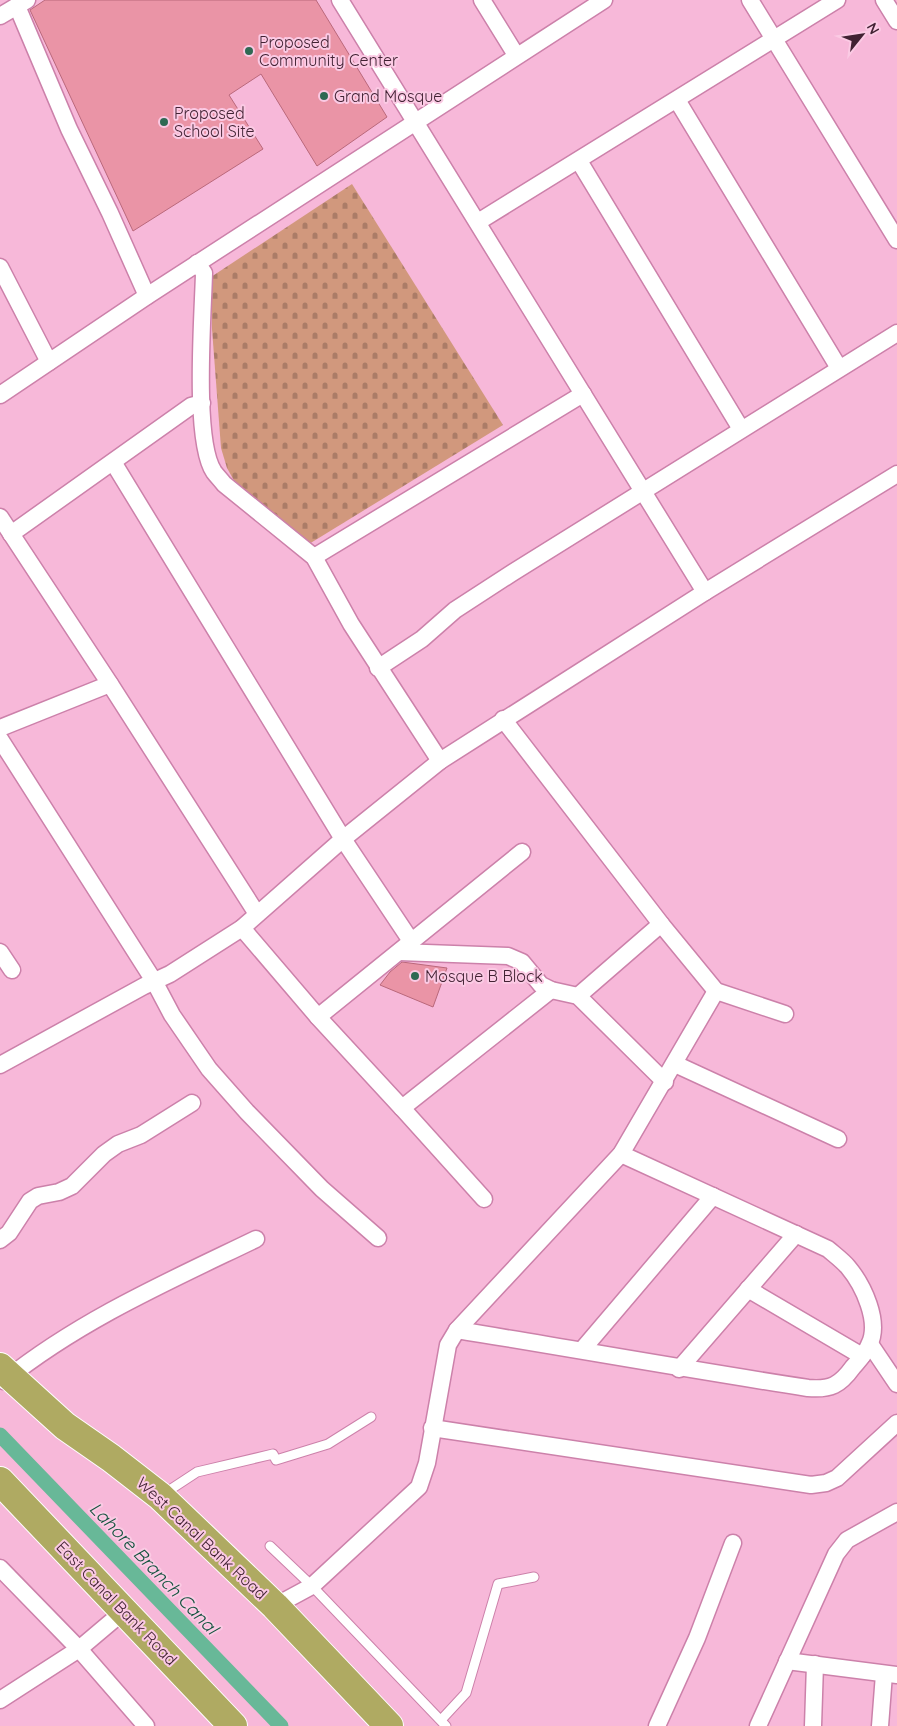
<svg xmlns="http://www.w3.org/2000/svg" width="897" height="1726" font-family="Quicksand,sans-serif">
	<style>
		.cemetery { fill: url(#cemetery-stones) }
		.lines { fill: none; stroke-linecap: round; stroke-linejoin: round }
		.canal { stroke: #68b898; stroke-width: 15 }
		.building { fill: #ea94a6; stroke: #ba687b }
		.service-casing { stroke: #cc81aa; stroke-width: 11 }
		.minor-casing { stroke: #cc81aa; stroke-width: 19 }
		.trunk-casing { stroke: #fff; stroke-width: 30 }
		.service { stroke: #fff; stroke-width: 9 }
		.minor { stroke: #fff; stroke-width: 16 }
		.trunk { stroke: #afaa62; stroke-width: 28 }
		.poi-dot { fill: #2f6953; stroke: #fbcae4; stroke-width: 2 }
		.labels { text-anchor: middle; dominant-baseline: central; stroke-width: 4; stroke-linejoin: round; paint-order: stroke }
		.poi-label { font-size: 16px; fill: #412233; stroke: #fbcae4; text-anchor: start }
		.street-label { font-size: 16px; fill: #412233; stroke: #fbcae4 }
		.water-label { font-size: 18px; font-style: italic; fill: #11523d; stroke: #fbcae4 }
	</style>
	<defs>
		<pattern id="cemetery-stones" width="16" height="16" patternUnits="userSpaceOnUse" patternTransform="scale(1.25)"><rect width="16" height="16" fill="#d1987d"/><path d="M2 7V4a2 2 0 0 1 4 0v3zM10 15v-3a2 2 0 0 1 4 0v3z" fill="#ab7c67"/></pattern>
	</defs>
	<rect width="100%" height="100%" fill="#f7b8d9"/>
	<!-- cemetery -->
	<path class="cemetery" d="M352,184L503,425L309,544L237,486L227,468L221,448L212,329L211,277Z"/>
	<g class="lines">
		<!-- canal -->
		<path class="canal" d="M0,1435L281,1726"/>
	</g>
	<!-- building -->
	<g class="building">
		<path d="M45,0H316L387,117L317,166L261,74L229,95L263,149L133,231L30,10Z"/>
		<path d="M402,962L447,968L433,1007L380,985L390,972Z"/>
	</g>
	<g class="lines">
		<!-- service casing -->
		<g class="service-casing">
			<g id="service">
				<path d="M162,1495L197,1472L273,1454L276,1460L328,1444L371,1417"/>
				<path d="M270,1546L312,1586L446,1726"/>
				<path d="M441,1720L466,1693L498,1584L534,1577"/>
			</g>
		</g>
		<!-- minor casing -->
		<g class="minor-casing">
			<g id="minor">
				<path d="M340,0L705,592"/>
				<path d="M482,0L516,55"/>
				<path d="M750,0L897,240"/>
				<path d="M884,0L897,21"/>
				<path d="M17,6L69,129L110,213L147,296"/>
				<path d="M0,16L27,0"/>
				<path d="M677,100L839,368"/>
				<path d="M579,161L741,429"/>
				<path d="M478,222L837,0"/>
				<path d="M197,263L204,273C203,315 193,441 214,472C217,476 221,480 224,484L314,557L351,624L440,761"/>
				<path d="M0,267L49,362"/>
				<path d="M0,395L147,296L604,0"/>
				<path d="M113,462L343,839L411,941"/>
				<path d="M0,517L110,684L257,914"/>
				<path d="M11,534L191,406L202,403"/>
				<path d="M314,557L583,394"/>
				<path d="M378,668L422,639L455,610L512,573L897,333"/>
				<path d="M503,719L661,924L578,996"/>
				<path d="M0,728L110,684"/>
				<path d="M0,739L154,981L172,1015L209,1069L247,1112L322,1189L378,1238"/>
				<path d="M661,924L716,991L785,1014"/>
				<path d="M242,928L318,1017L402,1108L551,990"/>
				<path d="M0,952L12,970"/>
				<path d="M399,952L508,956L522,962L541,985L551,990L578,996L665,1082"/>
				<path d="M318,1017L522,852"/>
				<path d="M675,1064L838,1139"/>
				<path d="M0,1065L144,986L170,974L242,928L343,839L440,761L705,592L897,474"/>
				<path d="M402,1108L484,1199"/>
				<path d="M0,1240L9,1233L30,1201L38,1196L59,1192L72,1186L104,1154L118,1144L141,1135L192,1103"/>
				<path d="M748,1289L862,1356"/>
				<path d="M457,1330C574,1349 691,1370 808,1388C831,1390 840,1385 853,1367C859,1360 866,1353 869,1345C881,1322 863,1285 848,1267C843,1261 835,1255 828,1249L621,1154"/>
				<path d="M870,1344L897,1384"/>
				<path d="M582,1350L713,1196"/>
				<path d="M679,1369L796,1234"/>
				<path d="M4,1381C80,1320 169,1281 256,1239"/>
				<path d="M432,1428L811,1485L826,1483L837,1478L897,1423"/>
				<path d="M0,1568L79,1649L146,1726"/>
				<path d="M275,1606L312,1586L419,1487L427,1463L448,1345L457,1330L621,1154L716,991"/>
				<path d="M787,1661L897,1675"/>
				<path d="M0,1700L79,1649L124,1611"/>
				<path d="M657,1726L697,1638L733,1543"/>
				<path d="M758,1726L836,1554L847,1540L897,1512"/>
				<path d="M813,1726L815,1664"/>
				<path d="M880,1726L884,1674"/>
			</g>
		</g>
		<!-- trunk casing -->
		<g class="trunk-casing">
			<g id="trunk">
				<path d="M0,1367L65,1426L111,1458L160,1496L275,1606L389,1726"/>
				<path d="M0,1481L233,1726"/>
			</g>
		</g>
		<!-- service -->
		<use href="#service" class="service"/>
		<!-- minor -->
		<use href="#minor" class="minor"/>
		<!-- trunk -->
		<use href="#trunk" class="trunk"/>
	</g>
	<!-- markers -->
	<g class="poi-dot">
		<circle cx="249" cy="51" r="5"/>
		<circle cx="324" cy="96" r="5"/>
		<circle cx="164" cy="122" r="5"/>
		<circle cx="415" cy="976" r="5"/>
	</g>
	<g class="labels">
		<!-- poi labels -->
		<g class="poi-label">
			<text x="259" y="42">Proposed<tspan x="259" dy="18">Community Center</tspan></text>
			<text x="334" y="96">Grand Mosque</text>
			<text x="174" y="113">Proposed<tspan x="174" dy="18">School Site</tspan></text>
			<text x="425" y="976">Mosque B Block</text>
		</g>
		<!-- street labels -->
		<g class="street-label">
			<text transform="translate(202 1538) rotate(43)">West Canal Bank Road</text>
			<text transform="translate(117 1603) rotate(46)">East Canal Bank Road</text>
		</g>
		<!-- water labels -->
		<g class="water-label">
			<text transform="translate(154 1568) rotate(46)">Lahore Branch Canal</text>
		</g>
	</g>
	<!-- north arrow -->
	<g transform="translate(862 35) rotate(60)" stroke="#fbcae4" stroke-width="4" paint-order="stroke">
	<path d="M0-4L9 19L0 12L-9 19Z" fill="#412233"/>
	<text y="-8" font-size="14" font-weight="bold" text-anchor="middle" fill="#412233">N</text>
	</g>
</svg>
